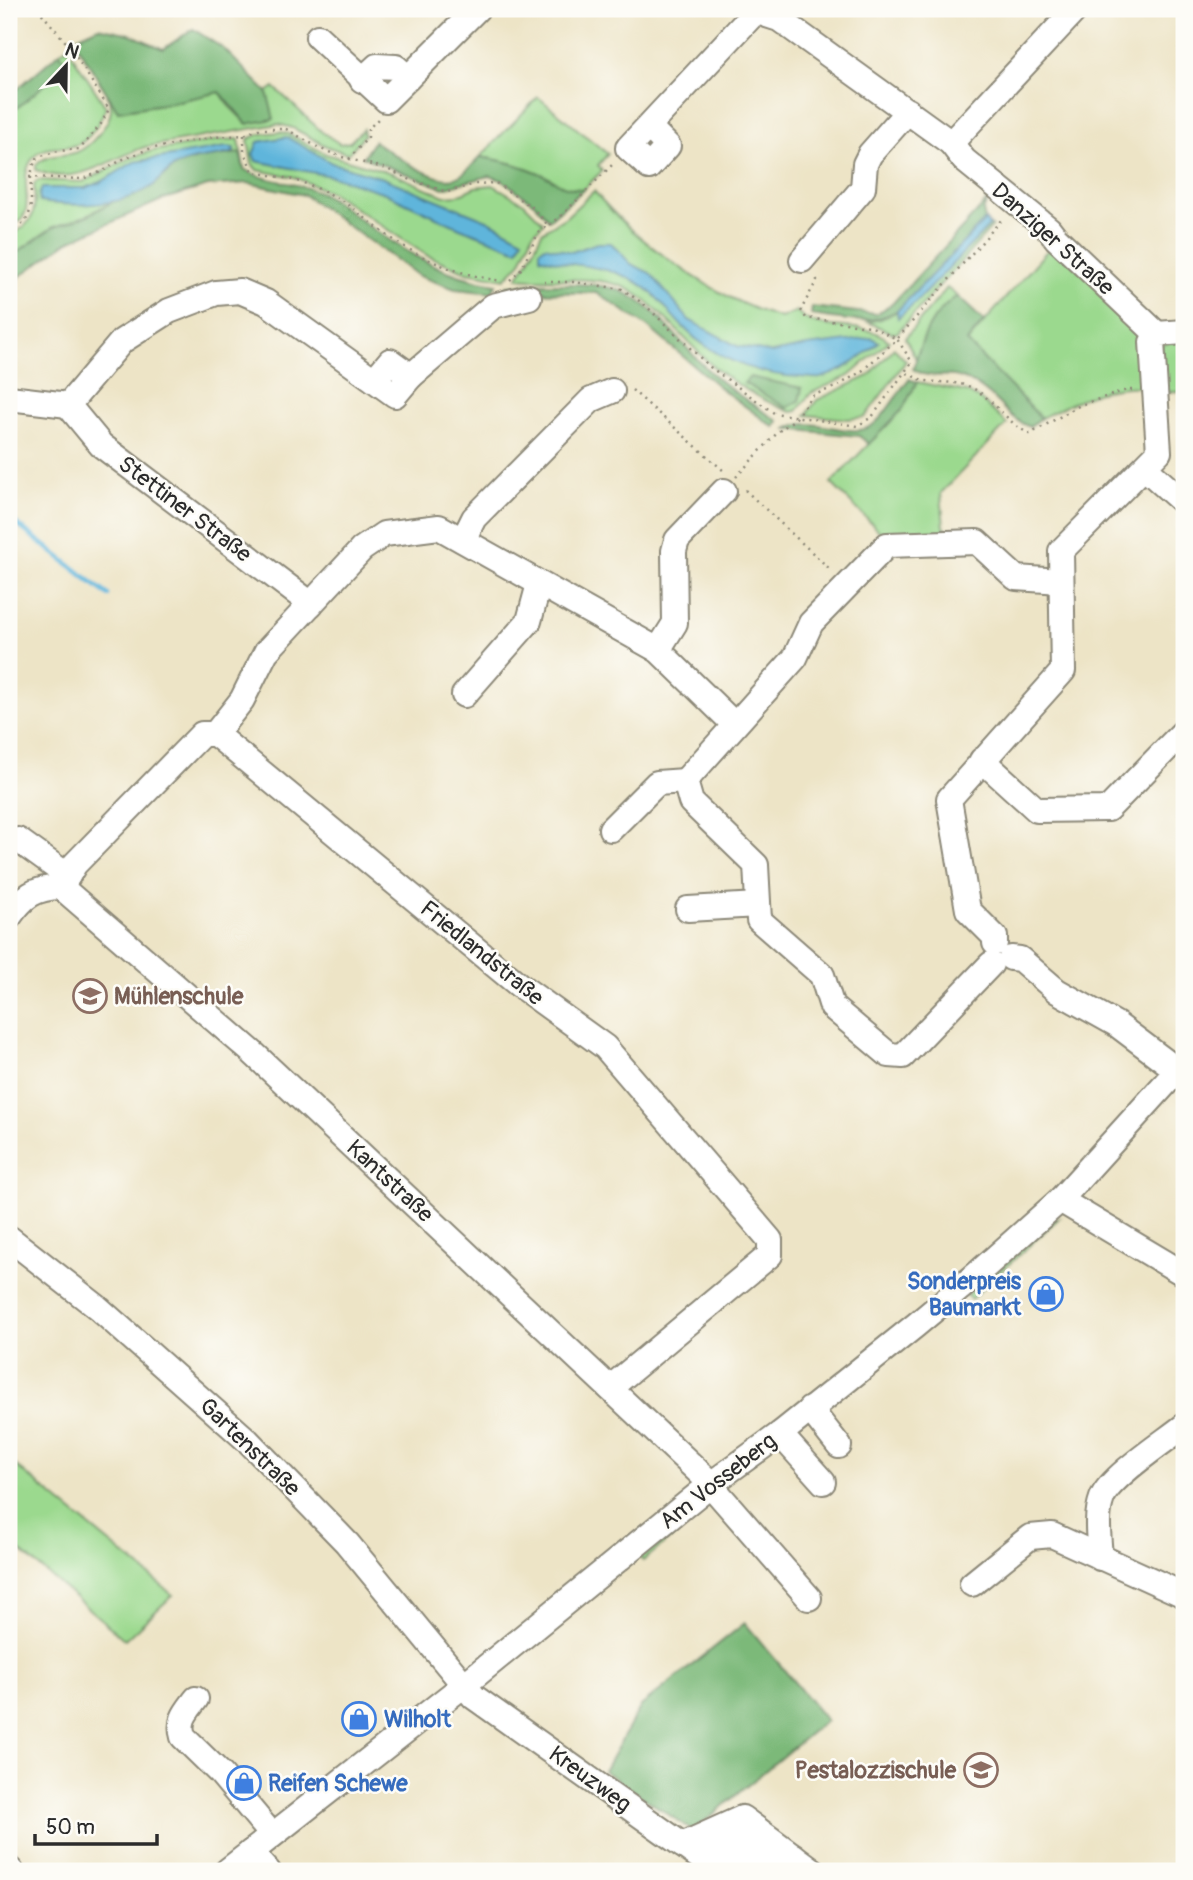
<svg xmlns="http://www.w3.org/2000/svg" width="1193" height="1880" font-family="Pangolin,sans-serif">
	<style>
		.green { fill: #9bd98e; stroke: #63825c; stroke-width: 2 }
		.forest { fill: #7cb979; stroke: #547252; stroke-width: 2 }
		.water { fill: #5eb5db; stroke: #447083; stroke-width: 2 }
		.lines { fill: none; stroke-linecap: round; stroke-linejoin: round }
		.stream { stroke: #5eb5db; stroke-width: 5 }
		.minor-casing { stroke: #8c8878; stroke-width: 28 }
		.path { stroke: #8c8878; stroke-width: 2.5; stroke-dasharray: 2 5; stroke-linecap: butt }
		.minor { stroke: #fff; stroke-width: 24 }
		.labels { text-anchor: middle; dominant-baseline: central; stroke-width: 5; stroke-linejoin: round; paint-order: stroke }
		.street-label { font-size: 23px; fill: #2b2b2b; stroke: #fdfcf7 }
		.education-label { font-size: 23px; font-weight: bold; fill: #785e54; stroke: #fdfcf7; text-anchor: start }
		.shop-label { font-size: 23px; font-weight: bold; fill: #366cbe; stroke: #fdfcf7; text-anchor: start }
	</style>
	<rect width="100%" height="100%" fill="#fdfcf7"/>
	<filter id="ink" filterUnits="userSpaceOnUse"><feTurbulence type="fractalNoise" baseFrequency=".0143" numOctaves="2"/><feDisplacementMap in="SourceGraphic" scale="14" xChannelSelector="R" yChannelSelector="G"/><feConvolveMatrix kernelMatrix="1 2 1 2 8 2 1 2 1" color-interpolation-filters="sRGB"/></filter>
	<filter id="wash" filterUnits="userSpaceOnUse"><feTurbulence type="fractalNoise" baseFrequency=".00686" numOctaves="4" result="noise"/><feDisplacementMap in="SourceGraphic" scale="28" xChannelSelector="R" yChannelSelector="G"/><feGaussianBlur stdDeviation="1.57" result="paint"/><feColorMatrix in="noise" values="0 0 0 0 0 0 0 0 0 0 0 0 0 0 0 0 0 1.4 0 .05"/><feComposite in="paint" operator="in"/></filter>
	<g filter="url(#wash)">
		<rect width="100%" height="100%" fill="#ede4c6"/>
		<!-- green -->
		<g class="green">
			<path d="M67,47L106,107C101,120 90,141 76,145C60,150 42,143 31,161C16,185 42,215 9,227V110L11,113L69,63L59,53Z"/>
			<path d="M274,87L322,132L340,144L350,142L363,129L364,135L348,154L326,146L293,128L278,124L145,147C110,159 74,188 36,170V165C48,153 63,157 77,152C90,147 110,124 111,110C111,104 109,100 106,95L118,111L169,103L220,92L230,107L247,124L273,119L267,92Z"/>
			<path d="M538,97L608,154L598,165L602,171L584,189C561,190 558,181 539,173C519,164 501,160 480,157Z"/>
			<path d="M281,132L289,134L326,154L392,173L444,196L458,195L475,187L493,185L524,203L542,221L543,224L533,233L521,262L505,279L467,272L428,256L332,193L294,177L257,170L252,164L248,139L260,134Z"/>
			<path d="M239,139L244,169L154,185L116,200L86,216L52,228L9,258V236C36,223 36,211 34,184L38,180L83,182L130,158L152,151L219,140Z"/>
			<path d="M594,191C637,243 716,299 781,318L797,311C816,337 863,317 889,341L849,376L811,393L797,411L791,412C764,401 739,387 716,369C690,347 654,300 624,287C591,274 551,282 517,278L529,260L542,232L566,217Z"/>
			<path d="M990,225L992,227L897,333H892L868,322L881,319L897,311L898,317L914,304Z"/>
			<path d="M1052,245L1144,328L1148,389C1115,379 1071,403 1041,418L967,342Z"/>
			<path d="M947,288L957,296C934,313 924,332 916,359L905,338Z"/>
			<path d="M1184,338V392H1163L1161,345Z"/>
			<path d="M894,348L906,361L865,417L848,419L806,415L817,400L869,376Z"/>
			<path d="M917,382L966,392L982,401L1007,424L941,493L944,527L949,531L882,534L831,483L902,410Z"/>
			<path d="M1059,1218L971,1299L967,1295L1053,1219Z"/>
			<path d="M9,1460L173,1595L125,1640L9,1541Z"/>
			<path d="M689,1516L693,1520L643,1561L639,1557Z"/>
		</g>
		<!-- forest -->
		<g class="forest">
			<path d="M98,27L130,34L163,49L193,29L224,49L267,92L274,119L247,124L220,92L169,103L118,111L73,39Z"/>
			<path d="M59,53L69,64L11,113L9,110V96Z"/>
			<path d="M374,141C390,152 435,184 455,178C464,176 473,164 480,157C501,160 519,164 539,173C558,181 561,190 584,189L549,220L535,204L502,180L489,176L443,188L363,157Z"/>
			<path d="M240,153L244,169C267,183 296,181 321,193C337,201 351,213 366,224C407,253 445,277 496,284L492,293L455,289L419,276L304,195L248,183L208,186L164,199L67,242L19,277L9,294V258L52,228L86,216L116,200L134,196L154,185L175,166L200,158Z"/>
			<path d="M988,200L983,211L985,220L897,311C866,327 844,319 811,315L812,307L876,314L892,304Z"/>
			<path d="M508,285C537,285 595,280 621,291C655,305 678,341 704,366C726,388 752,404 778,421L774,427L724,391L648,327L597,293L504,292Z"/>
			<path d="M957,296L984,321L967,342L1041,418L1030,427C1008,420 996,395 975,384C969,381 961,377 954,376C939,374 927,379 913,369C923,337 929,317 957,296Z"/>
			<path d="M750,377L802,388L799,401L787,408L744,383Z"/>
			<path d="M909,379L917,382L902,410L869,444L859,436L787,429C813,414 848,440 871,426C886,416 897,393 909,379Z"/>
			<path d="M745,1623L826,1720L693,1831L604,1771L641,1706Z"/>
		</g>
		<!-- water -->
		<g class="water">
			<path d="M287,137L332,163L383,178L487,220L523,239L518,250L460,228L385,193L335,177L256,161L253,154L258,142Z"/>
			<path d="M227,147L234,148V152C215,158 194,156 176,166C166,171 160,181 151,187C119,207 77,207 40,202L39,195L42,188H85L101,182L134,162Z"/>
			<path d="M985,220L990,225L914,304L898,318L897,311Z"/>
			<path d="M597,243H611L631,264L650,273L689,320L737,346L772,353L807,346L872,338L879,342C862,356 843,373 820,378C814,379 805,377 799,377C757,375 713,358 683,327C666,310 655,291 633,280C604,264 571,267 540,257V250L545,246L572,252Z"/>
		</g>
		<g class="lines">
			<!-- stream -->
			<path class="stream" d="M9,518L108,595"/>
		</g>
	</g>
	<g filter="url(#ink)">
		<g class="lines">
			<!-- minor casing -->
			<g class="minor-casing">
				<g id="minor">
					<path d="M748,9L779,19L951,143L964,160L1049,229L1056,238L1157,334"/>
					<path d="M318,37L386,100L477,9"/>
					<path d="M362,80L377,66L396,67L408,78"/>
					<path d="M649,127L668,146L649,167L628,148L757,10"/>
					<path d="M951,143L1076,9"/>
					<path d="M802,260L863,188L865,164L870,154L908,111"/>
					<path d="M411,376L493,306L529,297"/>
					<path d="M9,398L68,405"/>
					<path d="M1145,468L1184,503"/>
					<path d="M463,540L474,518L591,400L612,391"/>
					<path d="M311,604L101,445L68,405L122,341L169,311L216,293L240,291L266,302L395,395L411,376L390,361L374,380"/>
					<path d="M658,650L675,623L674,551L677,540L724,491"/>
					<path d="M464,695L529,621L539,584"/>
					<path d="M215,734L242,700L266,652L362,549L384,534L439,527L658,650L734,724"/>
					<path d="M982,760L1037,810L1108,809L1184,731"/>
					<path d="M611,829L657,783L685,781"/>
					<path d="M18,840L68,876"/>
					<path d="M61,887L253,1053L702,1475L809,1598"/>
					<path d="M688,909L758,905"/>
					<path d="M9,917C24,896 34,888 61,887L75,864L202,734H215L519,985L605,1047L770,1240V1255L610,1388"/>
					<path d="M995,943V937L968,910L949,799L1063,671L1061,551L1159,452L1152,342L1157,334L1184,332"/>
					<path d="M1011,958L1020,959L1057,991L1116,1024L1177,1070"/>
					<path d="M991,964L903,1056L889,1055L832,1007L822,975L759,920L756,865L691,802L685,781L795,658L811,623L887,545L977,542L1016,578L1061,581"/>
					<path d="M1060,1200L1184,1274"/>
					<path d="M9,1238L97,1307L248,1441L347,1543L474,1697L719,1871"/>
					<path d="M810,1409L839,1446"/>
					<path d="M780,1434L823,1482"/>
					<path d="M1100,1558C1099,1538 1095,1517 1102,1498C1110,1477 1164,1442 1184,1426"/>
					<path d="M972,1584L1030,1537L1052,1535L1184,1595"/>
					<path d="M196,1699C186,1712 178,1720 183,1737L221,1774L272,1835"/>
					<path d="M682,1845L742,1818L814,1871"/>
					<path d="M251,1852L268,1871"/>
					<path d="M705,1861L758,1830"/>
					<path d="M9,1869L11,1871"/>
					<path d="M227,1871L464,1685L711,1484L780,1434L916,1325L977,1274L1060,1200L1184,1063"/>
					<path d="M729,1871L776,1844"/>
					<path d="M768,1871L794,1856"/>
				</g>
			</g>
			<!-- path -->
			<g class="path">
				<path d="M244,135V152L253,172C277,176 300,180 321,190C349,201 372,226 397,242C429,263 465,276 502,281"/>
				<path d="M349,159L368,137V129L378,119"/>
				<path d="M29,177L82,179L103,171L125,158L149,149L215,137L244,135L258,129H286L321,149L342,157L387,169L409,179L447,192L475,184L496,183L532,207L548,225"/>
				<path d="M9,232C48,217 19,184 38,157L58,151L80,149L101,124L109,109L70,47L38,9"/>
				<path d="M510,280L522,268L538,233L559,218L613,164"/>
				<path d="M544,282H574L622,289L645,305L710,367L774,413L857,426L872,417L912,362L897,339L870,326L806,318L801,310L817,280L814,275"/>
				<path d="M907,373C913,376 920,380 927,381C941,383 956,381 970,387C994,398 1006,423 1030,434L1080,405L1127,390H1133"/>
				<path d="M632,390L724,471"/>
				<path d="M736,477L779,431L796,418L811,396L838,386L862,371L897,339L1002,219"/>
				<path d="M745,490L832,571"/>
				<path d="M9,697L10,698"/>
			</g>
			<!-- minor -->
			<use href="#minor" class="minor"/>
		</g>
	</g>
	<!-- icons -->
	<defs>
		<g id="school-ring" transform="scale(1.75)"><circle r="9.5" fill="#fdfcf7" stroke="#8d6e63" stroke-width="1.5"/><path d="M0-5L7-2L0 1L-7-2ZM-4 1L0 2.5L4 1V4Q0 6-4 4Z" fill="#8d6e63"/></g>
		<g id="shop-ring" transform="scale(1.75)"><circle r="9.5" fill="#fdfcf7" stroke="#3f7fe0" stroke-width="1.5"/><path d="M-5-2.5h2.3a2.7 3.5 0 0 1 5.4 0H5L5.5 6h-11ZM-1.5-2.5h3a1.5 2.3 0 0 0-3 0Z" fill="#3f7fe0"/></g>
	</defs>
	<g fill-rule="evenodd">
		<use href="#school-ring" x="90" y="996"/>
		<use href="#shop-ring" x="1046" y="1294"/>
		<use href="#shop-ring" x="359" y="1719"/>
		<use href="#school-ring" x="981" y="1770"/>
		<use href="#shop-ring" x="244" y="1783"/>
	</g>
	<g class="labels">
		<!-- street labels -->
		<g class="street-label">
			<text transform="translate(1053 239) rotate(42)">Danziger Straße</text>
			<text transform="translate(185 509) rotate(37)">Stettiner Straße</text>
			<text transform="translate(482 953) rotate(39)">Friedlandstraße</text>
			<text transform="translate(390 1181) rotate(43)">Kantstraße</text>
			<text transform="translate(250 1447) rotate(44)">Gartenstraße</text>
			<text transform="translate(718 1481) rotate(-38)">Am Vosseberg</text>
			<text transform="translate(590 1779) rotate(36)">Kreuzweg</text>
		</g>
		<!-- education labels -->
		<g class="education-label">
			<text x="114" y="996">Mühlenschule</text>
			<text x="956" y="1770" text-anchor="end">Pestalozzischule</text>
		</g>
		<!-- shop labels -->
		<g class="shop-label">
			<text x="1021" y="1281" text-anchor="end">Sonderpreis<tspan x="1021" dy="26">Baumarkt</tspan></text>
			<text x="384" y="1719">Wilholt</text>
			<text x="268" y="1783">Reifen Schewe</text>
		</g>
	</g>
	<!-- margin -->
	<rect width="1193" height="1880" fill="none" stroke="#fdfcf7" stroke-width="35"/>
	<!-- north arrow -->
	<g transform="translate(66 66) rotate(22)" stroke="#fdfcf7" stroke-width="5" paint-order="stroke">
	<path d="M0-5L12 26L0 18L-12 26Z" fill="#2b2b2b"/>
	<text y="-10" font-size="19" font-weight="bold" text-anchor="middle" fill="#2b2b2b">N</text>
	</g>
	<!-- scale -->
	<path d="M35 1834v10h122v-10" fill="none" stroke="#2b2b2b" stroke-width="3.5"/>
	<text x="46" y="1834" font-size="21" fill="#2b2b2b" stroke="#fdfcf7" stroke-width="5" paint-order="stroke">50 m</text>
</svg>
